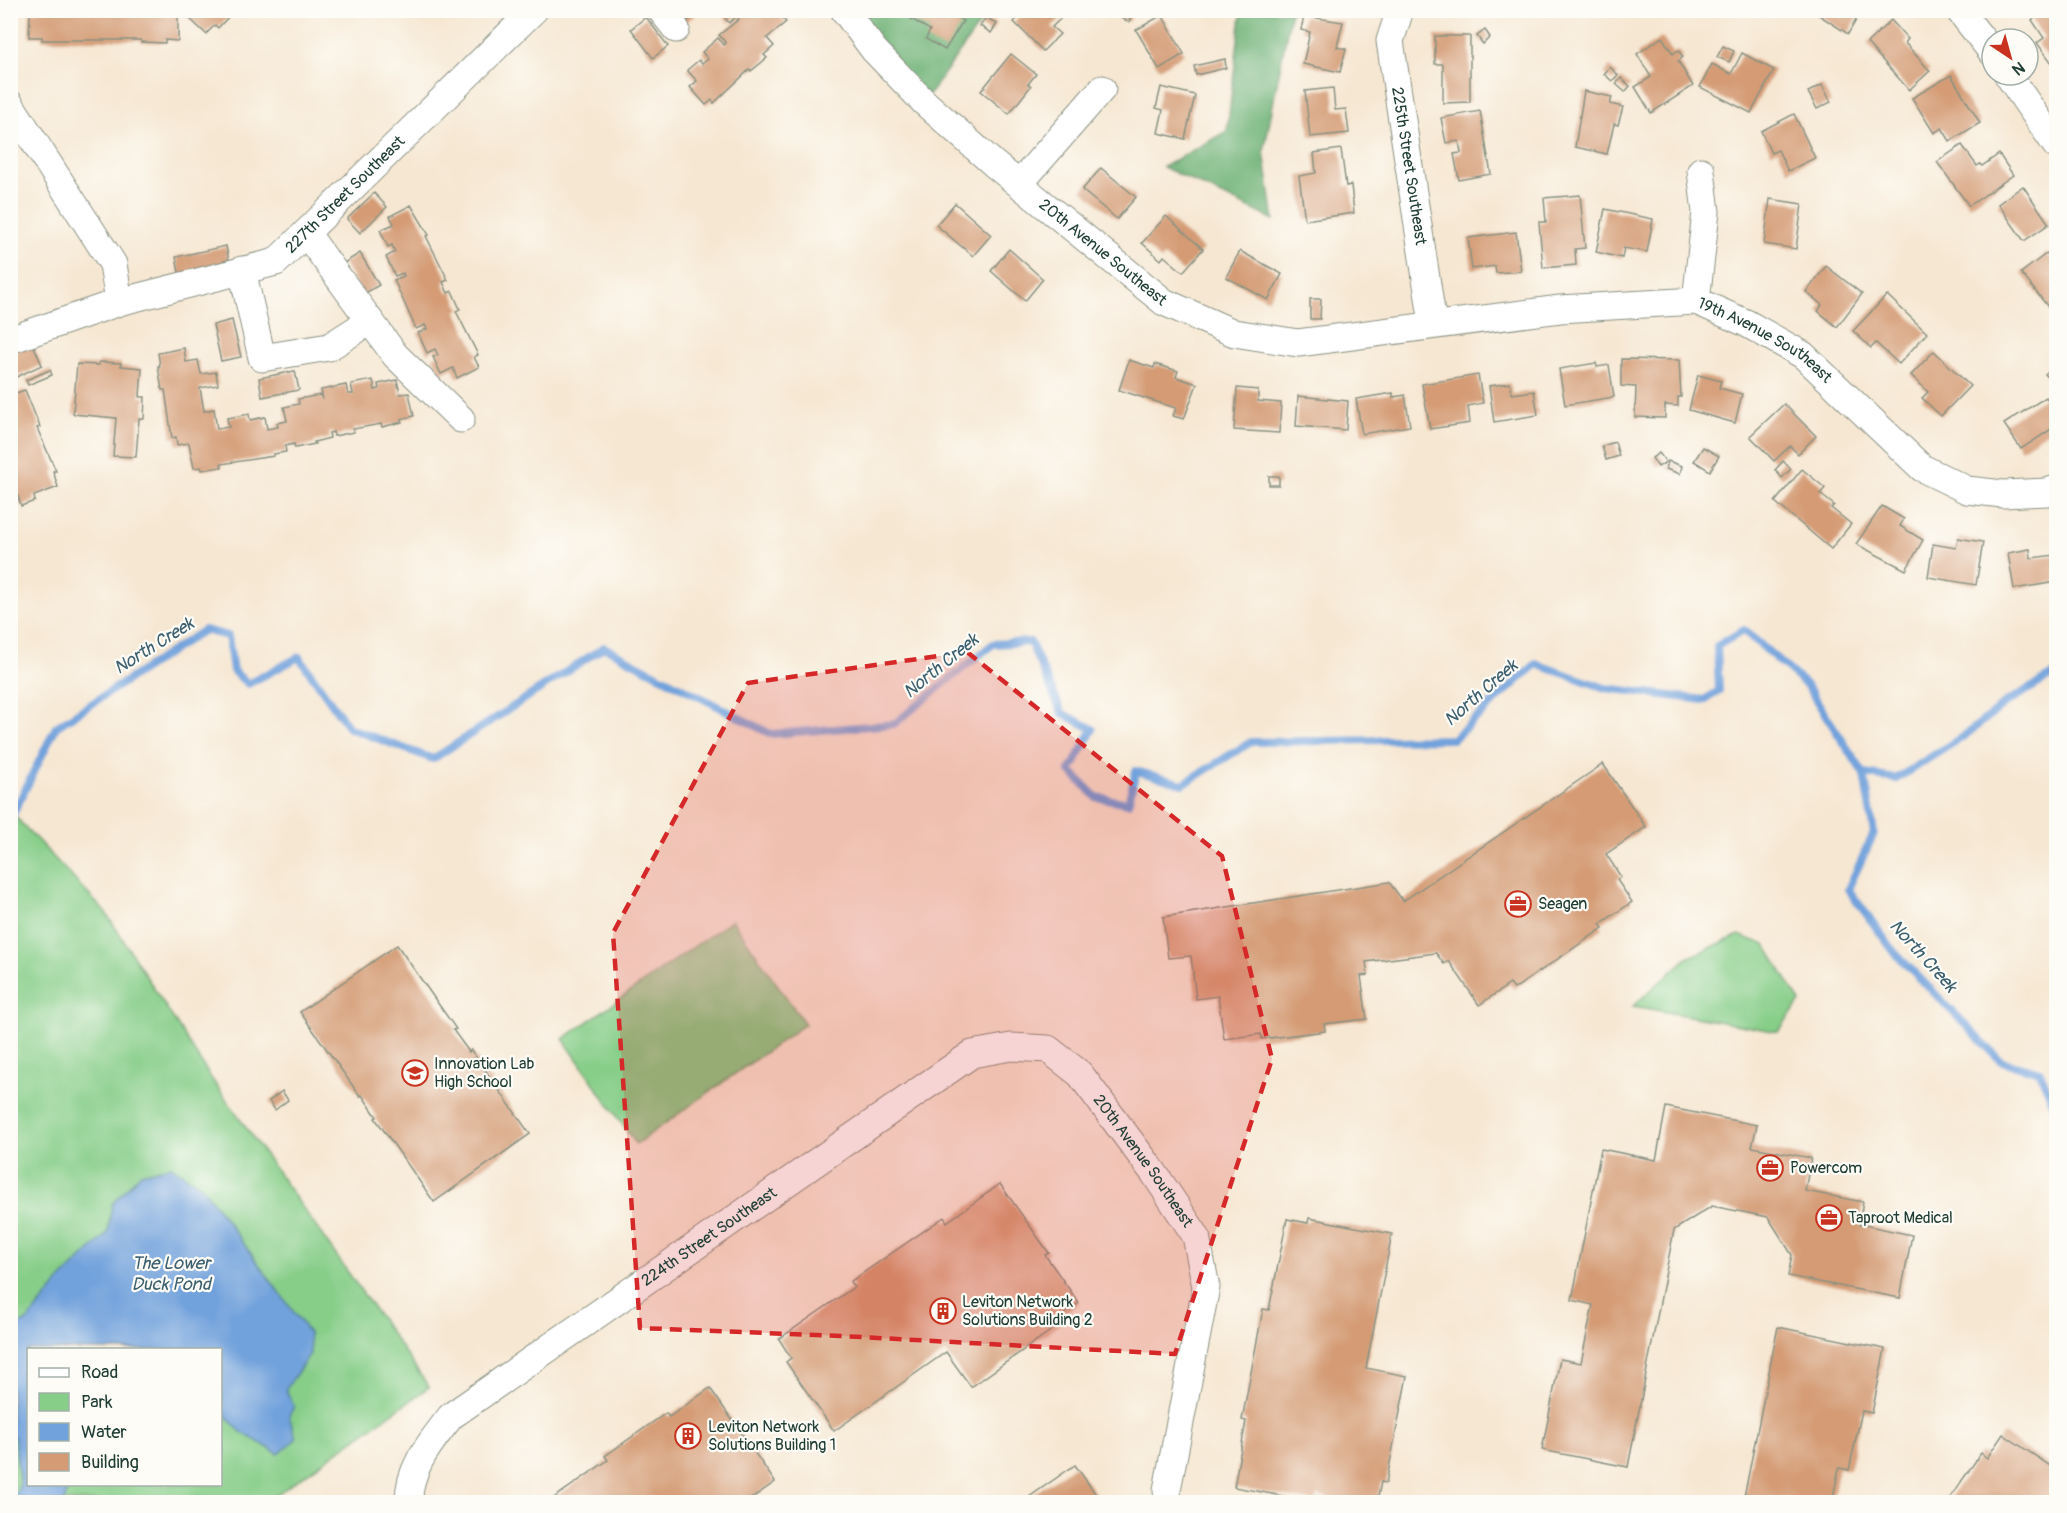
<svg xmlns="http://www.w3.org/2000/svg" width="2067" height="1513" font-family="Pangolin,sans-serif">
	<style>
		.green { fill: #87ce89; stroke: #53865e; stroke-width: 1.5; fill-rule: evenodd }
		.forest { fill: #6db175; stroke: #467754; stroke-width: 1.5 }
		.water { fill: #72a2dc; stroke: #487088; stroke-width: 1.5 }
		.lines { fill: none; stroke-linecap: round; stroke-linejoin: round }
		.stream { stroke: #72a2dc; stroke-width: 8 }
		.building { fill: #d49b75 }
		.minor-casing { stroke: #8a9283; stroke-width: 29 }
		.minor { stroke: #fff; stroke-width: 27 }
		.marked { fill: #d62828; fill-opacity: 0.2; stroke: #d62828; stroke-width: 4.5; stroke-dasharray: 12 8; stroke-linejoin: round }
		.labels { text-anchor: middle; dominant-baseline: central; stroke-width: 4.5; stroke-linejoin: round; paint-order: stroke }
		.street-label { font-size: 16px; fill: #1f3d34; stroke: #fdfcf7 }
		.poi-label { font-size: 16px; fill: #1f3d34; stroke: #fdfcf7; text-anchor: start }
		.water-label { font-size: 18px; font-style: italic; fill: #3c606f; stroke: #fdfcf7 }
	</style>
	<rect width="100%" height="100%" fill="#fdfcf7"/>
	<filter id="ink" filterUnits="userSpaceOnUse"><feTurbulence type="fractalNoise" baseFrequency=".0167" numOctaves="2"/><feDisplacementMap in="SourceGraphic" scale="12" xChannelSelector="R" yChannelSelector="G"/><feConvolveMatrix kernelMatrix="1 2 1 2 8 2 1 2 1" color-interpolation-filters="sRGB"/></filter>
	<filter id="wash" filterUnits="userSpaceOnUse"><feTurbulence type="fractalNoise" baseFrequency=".008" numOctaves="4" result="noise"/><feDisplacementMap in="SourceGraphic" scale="24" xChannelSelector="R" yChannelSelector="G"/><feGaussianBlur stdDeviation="1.35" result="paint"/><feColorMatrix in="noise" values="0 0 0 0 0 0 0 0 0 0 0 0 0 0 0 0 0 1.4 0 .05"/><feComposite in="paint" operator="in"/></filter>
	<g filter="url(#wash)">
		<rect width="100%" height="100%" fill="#f6e7d2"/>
		<!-- green -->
		<g class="green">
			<path d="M10,811L106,913L211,1078L429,1387L266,1502H11ZM28,1350H220V1484H28Z"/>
			<path d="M732,920L805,1024L636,1144L563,1039Z"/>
			<path d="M1739,935L1766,945L1800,1002L1778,1032L1633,1006L1687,958Z"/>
		</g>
		<!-- forest -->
		<g class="forest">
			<path d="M844,11H989L924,102Z"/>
			<path d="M1238,11H1291L1264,151L1274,220L1163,167L1227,131L1241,15Z"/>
		</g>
		<!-- water -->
		<path class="water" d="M171,1166L202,1187L309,1333L310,1354L286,1389L294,1407L289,1415L296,1439L279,1454L241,1432L221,1411L220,1350H28V1484L69,1485L64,1502H11L20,1485L14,1436L11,1439V1329L27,1321L63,1277L108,1233L112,1204L141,1173Z"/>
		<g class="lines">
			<!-- stream -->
			<g class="stream">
				<path d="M1864,774L1896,779L1964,736L2007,702L2056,673"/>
				<path d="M10,820L56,727L204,630L228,636L233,671L248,684L299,657L349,728L433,759L604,647L771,734L894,724L993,644L1030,642L1062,713L1093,729L1070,771L1096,797L1128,803L1136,771L1183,784L1251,742L1453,739L1536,664L1605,688L1704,700L1719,691L1717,646L1744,630L1807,686L1864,774L1874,833L1848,889L1895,953L2001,1061L2040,1072L2056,1110"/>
			</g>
		</g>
		<g id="blocks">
			<!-- building -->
			<g class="building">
				<path d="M40,10H164V15H178V41L165,40V43L141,42V40H42V37H29L30,13Z"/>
				<path d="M195,10H229L232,13L218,28L215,25L206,34L189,18Z"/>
				<path d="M675,10H701L685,23Z"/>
				<path d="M719,10H780L777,13L786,22L767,38L774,46L764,55L767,58L751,71L750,69L714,103L712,100L706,105L690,87L697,81L687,70L699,60L702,64L708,59L702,52L718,38L724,45L726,43L719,35L739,19L737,16L729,23Z"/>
				<path d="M916,10H946L963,21L945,50L926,39L930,30L911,19Z"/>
				<path d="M1025,10H1069L1052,27L1060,34L1043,51L1014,22Z"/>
				<path d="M1105,10H1134L1129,22Z"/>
				<path d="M1811,10H1862L1848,34Z"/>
				<path d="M2046,10H2056V60L2052,63L2037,43L2044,38L2032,20Z"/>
				<path d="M1162,15L1184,54L1159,69L1136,30Z"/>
				<path d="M1304,16L1343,22L1337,47L1346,49L1340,72L1303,64L1310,32L1301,30Z"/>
				<path d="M646,17L668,46L653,58L631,29Z"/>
				<path d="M986,17L997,24L991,33L980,26Z"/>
				<path d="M1891,20L1908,39L1905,43L1930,71L1909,90L1867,43Z"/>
				<path d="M1485,30L1490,37L1483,44L1477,36Z"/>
				<path d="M1435,36H1470V102L1443,103V64H1435Z"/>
				<path d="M1662,37L1673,54L1678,50L1683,57L1678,61L1693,86L1651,113L1635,87L1651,77L1637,54Z"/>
				<path d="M1723,46L1734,51L1729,62L1717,57Z"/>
				<path d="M1742,53L1774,70L1751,113L1700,87L1712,64L1731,74Z"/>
				<path d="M1011,54L1036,74L1028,84L1031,86L1009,114L981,91Z"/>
				<path d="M1225,59L1226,68L1196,75L1194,66Z"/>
				<path d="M1610,67L1618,75L1612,81L1604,74Z"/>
				<path d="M1951,75L1980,123L1950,141L1942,128L1934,133L1912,98Z"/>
				<path d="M1621,78L1630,86L1625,92L1616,84Z"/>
				<path d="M1822,85L1831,102L1817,109L1808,92Z"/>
				<path d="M1161,87L1195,95L1185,139L1158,133L1163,110L1156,108Z"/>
				<path d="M1333,88L1335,110L1346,109L1349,133L1310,137L1305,91Z"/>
				<path d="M1584,91L1612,97L1610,104L1623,107L1618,125L1614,124L1607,154L1575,147Z"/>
				<path d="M1480,111L1491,174L1459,180L1454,154L1461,153L1459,141L1446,143L1441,118Z"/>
				<path d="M1794,114L1815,158L1788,171L1778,150L1771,153L1761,131Z"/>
				<path d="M1962,145L1977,166L1980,164L1982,166L1999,154L2013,175L1969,206L1937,162Z"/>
				<path d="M1341,149L1346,186L1351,185L1354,213L1305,220L1299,176L1316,173L1314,153Z"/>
				<path d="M1101,168L1136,197L1117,219L1082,190Z"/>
				<path d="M2023,186L2049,224L2024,241L1998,204Z"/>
				<path d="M374,193L387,207L360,233L347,219Z"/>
				<path d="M1580,195L1585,248L1575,249L1576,265L1543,268L1539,222H1546L1544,198Z"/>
				<path d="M1770,199L1802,204L1796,249L1764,244Z"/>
				<path d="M955,203L991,235L973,256L936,225Z"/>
				<path d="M411,205L429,235L426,236L448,280L443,282L448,293L452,291L460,309L456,311L478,355L474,357L479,367L457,378L453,368L441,374L433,357L438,355L435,349L427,353L418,333L427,329L425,325L416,329L394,280L404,276L403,273L395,276L386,257L395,252L392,245L388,247L380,230L394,224L390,216Z"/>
				<path d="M1605,209L1653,219L1647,252L1624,248L1622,258L1596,252Z"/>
				<path d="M1166,216L1203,249L1183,272L1164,256L1161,260L1142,243Z"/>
				<path d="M1516,232L1521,271L1496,273L1495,266L1472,269L1468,238Z"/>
				<path d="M226,246L231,272L181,282L176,257Z"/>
				<path d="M1009,249L1043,279L1025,301L991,271Z"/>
				<path d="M1240,251L1282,274L1268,300L1226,277Z"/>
				<path d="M360,253L379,285L362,295L344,263Z"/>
				<path d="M2047,253L2056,265V308L2052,312L2021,273Z"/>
				<path d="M1826,266L1862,294L1837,327L1818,311L1822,305L1806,292Z"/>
				<path d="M1887,295L1927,333L1899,364L1876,343L1871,348L1853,331Z"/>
				<path d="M1310,299H1321L1320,319H1310Z"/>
				<path d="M232,320L241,357L221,361L213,325Z"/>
				<path d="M32,342L42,365L10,380V352Z"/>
				<path d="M184,348L186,362L198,360L201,374L216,372L218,385L200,388L204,411L214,409L217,429L229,427L227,418L249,414L250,420L265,417L267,429L278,427L277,423L287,421L284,407L299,404L298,399L320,395L323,400L321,390L346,385L348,394H353L351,384L373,380L375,390L379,389L378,384L397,380L400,394L409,393L414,416L401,419L402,422L382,427L381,424L353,429L354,432L334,436L333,432L329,433L330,438L314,442L315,444L295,448L294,444L285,446L286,452L274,454V456L221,464L222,467L202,470L201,467L194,468L189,443L177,445L176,437L172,438L165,390H162L158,366H160L158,353Z"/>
				<path d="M1934,351L1970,386L1941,416L1922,398L1928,392L1911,375Z"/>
				<path d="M1621,359L1679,360L1681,397H1678V406L1665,405V418L1635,417L1636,387L1621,386Z"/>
				<path d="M1129,360L1154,368L1155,364L1178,371L1176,377L1197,384L1184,419L1173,416L1176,408L1119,390Z"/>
				<path d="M99,362L121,363V366L142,368L140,397H145L144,419H139L136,457L113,456L116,418L73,414L77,364L99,365Z"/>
				<path d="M1596,363L1597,367L1609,365L1614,397L1565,405L1559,369Z"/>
				<path d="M2056,364V386L2045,374Z"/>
				<path d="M50,370L52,375L28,385L26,380Z"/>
				<path d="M295,371L299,390L262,397L259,378Z"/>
				<path d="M1478,375L1483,403L1468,406L1470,423L1430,429L1422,384Z"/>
				<path d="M1698,375L1721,381L1719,388L1742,394L1735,423L1689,410Z"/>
				<path d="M1510,383L1512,394L1534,391L1538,415L1494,422L1489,386Z"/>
				<path d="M1237,388L1258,390V401L1281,403L1279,433L1234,430Z"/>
				<path d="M25,390L40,427L37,428L56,471H53L58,487L34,496L35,501L21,506L15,486L10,485V395Z"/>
				<path d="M1393,393V397L1405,395L1410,426L1362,434L1356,399Z"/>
				<path d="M1298,396L1348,401L1346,430L1296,426Z"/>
				<path d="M2046,397L2056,414V426L2021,449L2004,424Z"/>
				<path d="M1784,404L1816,436L1798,454L1790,446L1774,461L1750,436Z"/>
				<path d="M1615,442L1619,456L1606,460L1602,446Z"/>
				<path d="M1703,447L1719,456L1710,471L1694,461Z"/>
				<path d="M1659,453L1666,462L1658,467L1652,458Z"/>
				<path d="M1668,461L1682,466L1680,474L1666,469Z"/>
				<path d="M1783,461L1791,469L1782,478L1775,470Z"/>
				<path d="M1802,469L1825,488L1820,494L1834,505L1831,508L1851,524L1831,549L1775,502Z"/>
				<rect x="1269" y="476" width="10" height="9"/>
				<path d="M1882,506L1904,519L1900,526L1923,540L1906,570L1856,544Z"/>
				<path d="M1958,538L1983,542L1976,585L1928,577L1933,544L1956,548Z"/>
				<path d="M2030,549L2031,558L2055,555L2056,582L2014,589L2008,553Z"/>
				<path d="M1603,764L1646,827L1606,854L1621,877L1617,880L1632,902L1600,924L1603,928L1514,989L1510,984L1479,1005L1449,961L1444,964L1436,953L1366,962L1368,975L1361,976L1367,1019L1324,1024L1325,1031L1262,1039L1261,1034L1224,1039L1218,996L1196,999L1191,956L1168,958L1163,917L1389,882L1403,901Z"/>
				<path d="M397,945L456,1029L453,1030L469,1052L471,1050L530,1134L434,1202L375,1118L377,1117L362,1095L360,1096L300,1012Z"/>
				<path d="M282,1091L288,1100L275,1110L269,1101Z"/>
				<path d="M1666,1107L1757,1125L1752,1147L1811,1158L1805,1191L1863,1202L1859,1224L1912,1235L1900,1298L1788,1276L1792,1255L1768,1217L1712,1206L1674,1230L1628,1467L1542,1450L1560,1359L1581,1363L1593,1305L1572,1300L1601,1149L1656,1160Z"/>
				<path d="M1000,1184L1049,1253L1045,1255L1079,1303L1057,1319L1060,1324L971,1387L946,1352L834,1431L786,1362L791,1358L779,1339L854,1287L850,1282L944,1217L947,1222Z"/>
				<path d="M1309,1218L1392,1234L1366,1368L1407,1376L1386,1483L1381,1482L1377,1502H1350L1317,1496L1315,1502L1234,1487L1246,1421L1242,1420L1263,1309L1269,1310L1287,1219L1308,1223Z"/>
				<path d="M1778,1327L1885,1349L1872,1413L1862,1411L1849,1470L1839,1468L1832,1502H1743Z"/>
				<path d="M710,1388L775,1482L746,1502H557L554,1498L608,1460L605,1456L666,1413L669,1417Z"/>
				<path d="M2003,1434L2056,1470V1502H1947L1981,1453L1987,1458Z"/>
				<path d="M1075,1465L1100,1500L1022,1502Z"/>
			</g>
		</g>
	</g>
	<g filter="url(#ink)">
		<use href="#blocks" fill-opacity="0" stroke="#8a9283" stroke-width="1.5"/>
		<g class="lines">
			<!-- minor casing -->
			<g class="minor-casing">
				<g id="minor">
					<path d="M661,10L676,29"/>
					<path id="s1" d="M844,10L874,50L924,102L994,164L1164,302L1234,333L1298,343L1560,309L1696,301L1746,323L1803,355L1922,468L1967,490L2003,494L2047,492L2056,489"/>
					<path id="s2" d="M1400,10L1390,41L1433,324"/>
					<path d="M1959,10L1992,52"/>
					<path d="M2008,75L2056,145"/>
					<path d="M10,104L113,264L119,302"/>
					<path d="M1020,183L1102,89"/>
					<path d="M306,233L395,355L461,419"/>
					<path d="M242,270L262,358L329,347L370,321"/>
					<path d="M1696,301L1706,212L1701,171"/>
					<path id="s3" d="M10,340L119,302L276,262L534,10"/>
					<path id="s4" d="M409,1502C408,1468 431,1442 451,1416L972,1054L1011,1047L1048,1049L1080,1074L1154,1173L1196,1236L1206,1287L1167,1490L1168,1502"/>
				</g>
			</g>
			<!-- minor -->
			<use href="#minor" class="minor"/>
		</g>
	</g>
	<!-- marked area -->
	<path class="marked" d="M967,652L1222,856L1272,1059L1175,1354L841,1336L640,1328L613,933L748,683Z"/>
	<!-- icons -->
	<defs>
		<g id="office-ring" transform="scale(1.35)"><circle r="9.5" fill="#fdfcf7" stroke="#c8321e" stroke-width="1.5"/><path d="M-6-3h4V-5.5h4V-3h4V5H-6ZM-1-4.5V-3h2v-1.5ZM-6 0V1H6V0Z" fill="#c8321e"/></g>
		<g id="school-ring" transform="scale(1.35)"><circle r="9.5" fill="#fdfcf7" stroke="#c8321e" stroke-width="1.5"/><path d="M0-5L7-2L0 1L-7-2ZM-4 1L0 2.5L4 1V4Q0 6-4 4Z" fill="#c8321e"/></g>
		<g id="building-ring" transform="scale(1.35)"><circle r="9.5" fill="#fdfcf7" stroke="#c8321e" stroke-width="1.5"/><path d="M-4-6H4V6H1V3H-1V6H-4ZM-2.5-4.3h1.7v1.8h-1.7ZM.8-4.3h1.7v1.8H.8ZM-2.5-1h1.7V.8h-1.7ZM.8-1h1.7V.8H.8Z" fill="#c8321e"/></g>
	</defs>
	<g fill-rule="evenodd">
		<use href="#office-ring" x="1518" y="904"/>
		<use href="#school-ring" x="415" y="1073"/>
		<use href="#office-ring" x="1770" y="1168"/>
		<use href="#office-ring" x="1829" y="1218"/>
		<use href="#building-ring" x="943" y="1311"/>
		<use href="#building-ring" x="688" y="1436"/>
	</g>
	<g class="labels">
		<!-- street labels -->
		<g class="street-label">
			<text stroke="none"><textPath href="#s2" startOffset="159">225th Street Southeast</textPath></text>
			<text stroke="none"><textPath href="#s3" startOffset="374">227th Street Southeast</textPath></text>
			<text stroke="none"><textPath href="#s1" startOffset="356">20th Avenue Southeast</textPath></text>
			<text stroke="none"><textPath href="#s1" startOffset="1056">19th Avenue Southeast</textPath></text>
			<text stroke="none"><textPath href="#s4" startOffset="957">20th Avenue Southeast</textPath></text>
			<text stroke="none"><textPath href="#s4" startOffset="412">224th Street Southeast</textPath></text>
		</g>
		<!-- poi labels -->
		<g class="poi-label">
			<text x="1538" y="904">Seagen</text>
			<text x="434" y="1064">Innovation Lab<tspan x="434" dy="18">High School</tspan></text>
			<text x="1790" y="1168">Powercom</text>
			<text x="1848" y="1218">Taproot Medical</text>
			<text x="962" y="1302">Leviton Network<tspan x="962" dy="18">Solutions Building 2</tspan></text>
			<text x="708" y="1427">Leviton Network<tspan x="708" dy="18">Solutions Building 1</tspan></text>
		</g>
		<!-- water labels -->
		<g class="water-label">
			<text transform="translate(154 646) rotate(-32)">North Creek</text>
			<text transform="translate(941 666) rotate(-39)">North Creek</text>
			<text transform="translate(1481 693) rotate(-41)">North Creek</text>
			<text transform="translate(1923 956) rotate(48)">North Creek</text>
			<text x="171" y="1263">The Lower<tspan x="171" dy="21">Duck Pond</tspan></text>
		</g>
	</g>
	<!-- margin -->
	<rect width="2067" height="1513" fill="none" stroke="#fdfcf7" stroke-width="36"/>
	<!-- legend -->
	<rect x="27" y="1348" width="195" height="138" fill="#fdfcf7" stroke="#a4b0a9" stroke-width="1.5"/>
	<rect x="39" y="1368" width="30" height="9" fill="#ffffff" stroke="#a4b0a9" stroke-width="1.5"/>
	<text x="81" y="1378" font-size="18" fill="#1f3d34">Road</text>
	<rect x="39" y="1393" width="30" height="18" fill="#87ce89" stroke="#a4b0a9" stroke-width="1.5"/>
	<text x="81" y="1408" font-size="18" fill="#1f3d34">Park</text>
	<rect x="39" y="1423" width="30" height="18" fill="#72a2dc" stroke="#a4b0a9" stroke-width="1.5"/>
	<text x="81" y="1438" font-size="18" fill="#1f3d34">Water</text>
	<rect x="39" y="1453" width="30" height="18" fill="#d49b75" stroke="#a4b0a9" stroke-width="1.5"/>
	<text x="81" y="1468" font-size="18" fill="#1f3d34">Building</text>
	<!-- north arrow -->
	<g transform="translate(2010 57) rotate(144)"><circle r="28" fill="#fdfcf7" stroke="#a4b0a9" stroke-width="1.5"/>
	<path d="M0-4.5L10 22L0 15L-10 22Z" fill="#c8321e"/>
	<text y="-9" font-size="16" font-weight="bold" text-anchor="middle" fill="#1f3d34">N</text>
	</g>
</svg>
